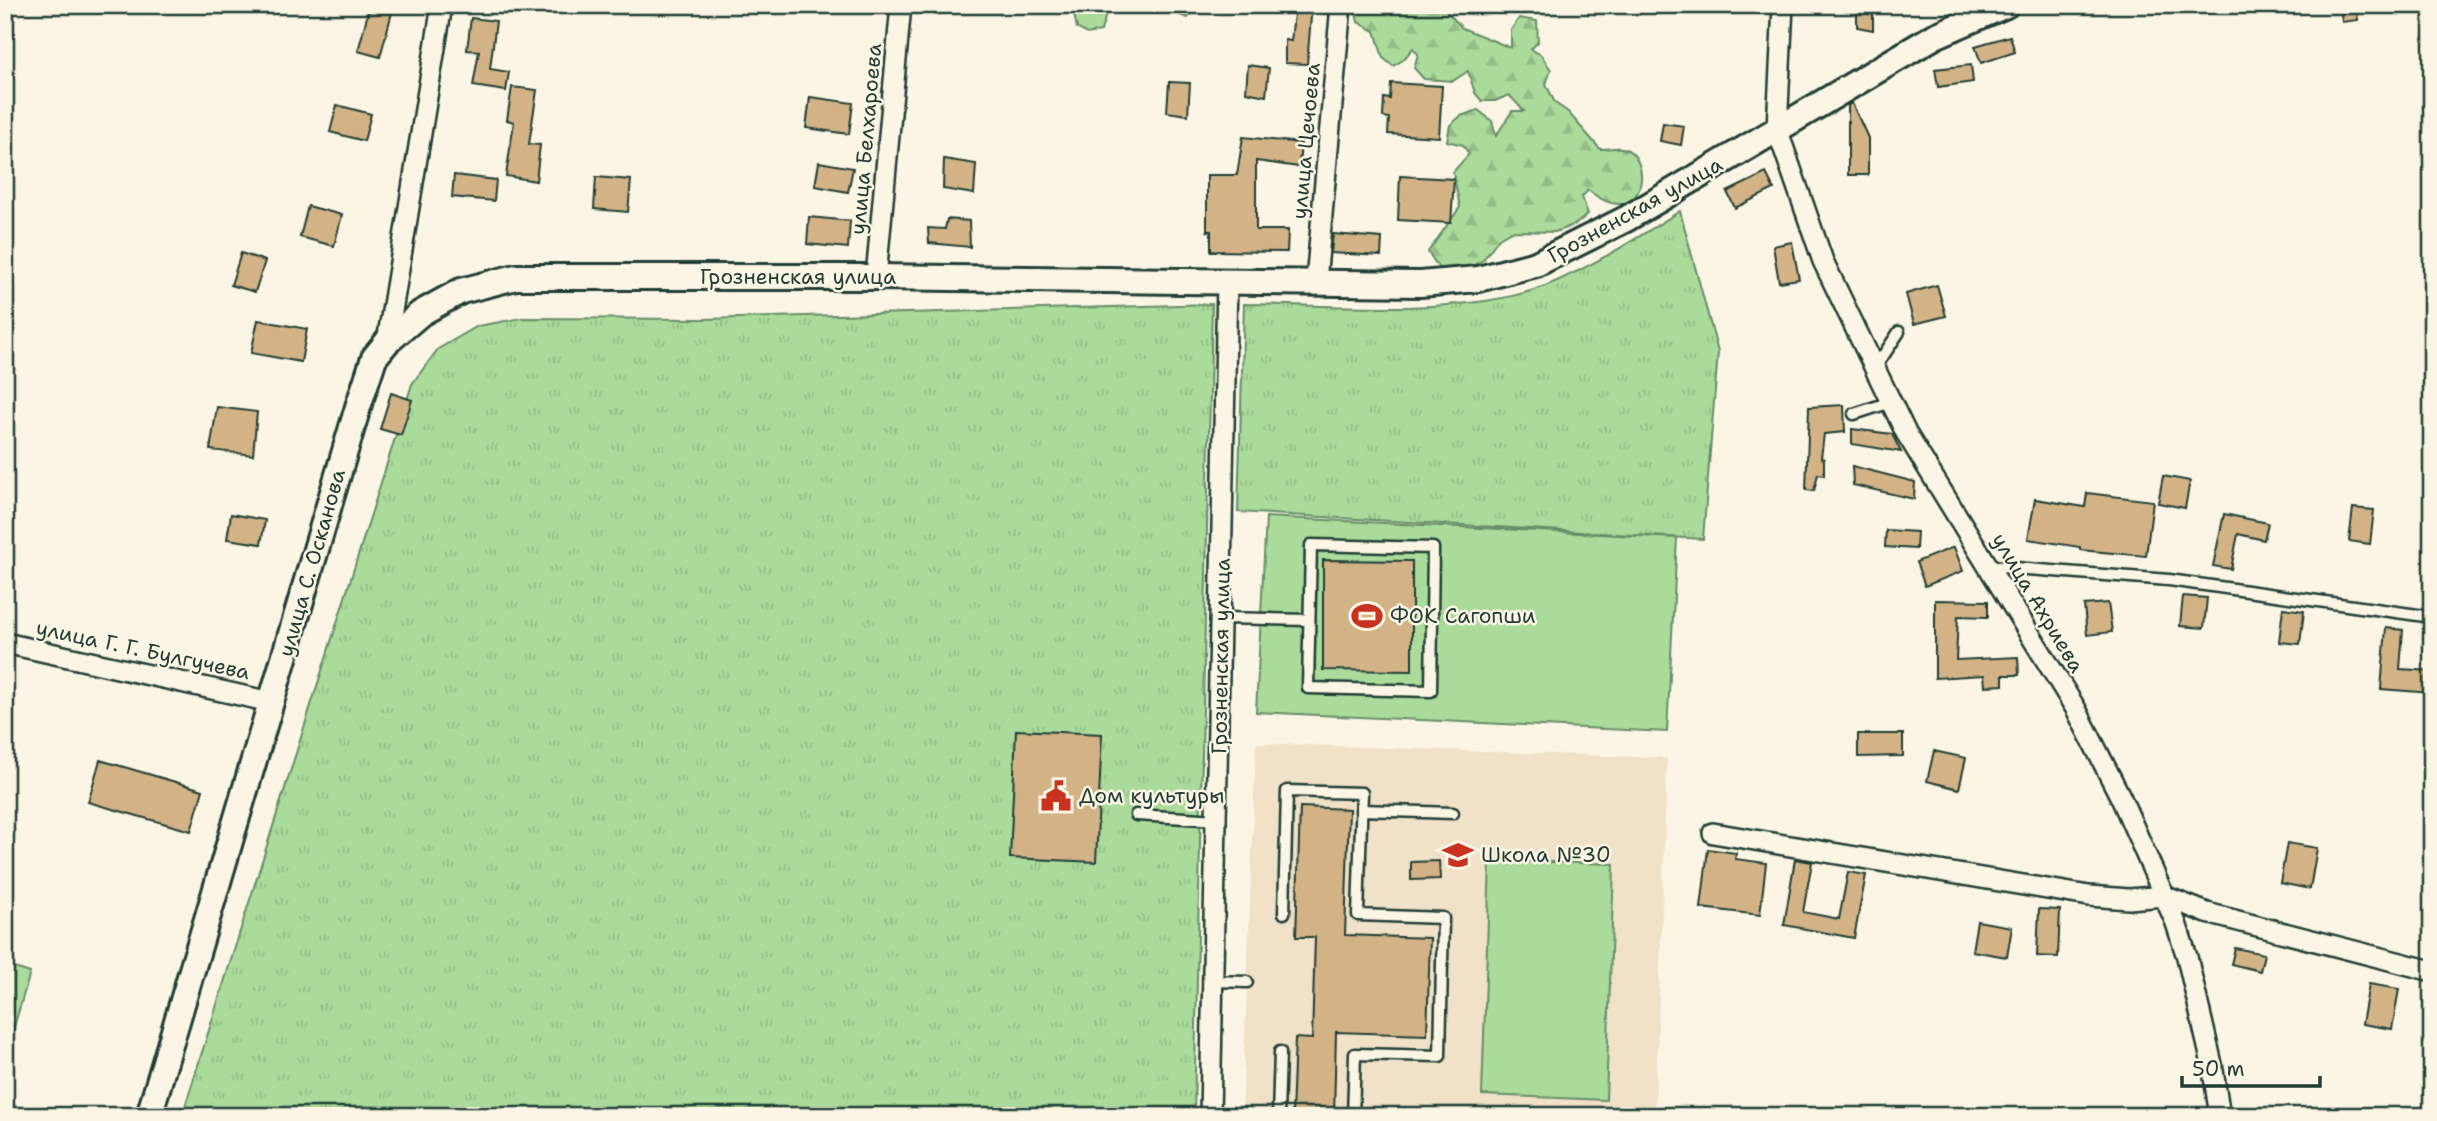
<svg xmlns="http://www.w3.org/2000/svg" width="2437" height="1121" font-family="'Shantell Sans',sans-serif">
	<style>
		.built { fill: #f0e1c8 }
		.grass { fill: url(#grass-tufts); stroke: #658c68; stroke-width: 2 }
		.forest { fill: url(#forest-firs); stroke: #658c68; stroke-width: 2 }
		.green { fill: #abdb9b; stroke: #658c68; stroke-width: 2 }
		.building { fill: #d3b386; stroke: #1f3d34; stroke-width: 2 }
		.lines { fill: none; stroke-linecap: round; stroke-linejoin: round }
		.service-casing { stroke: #1f3d34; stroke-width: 15 }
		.minor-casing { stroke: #1f3d34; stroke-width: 24 }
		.tertiary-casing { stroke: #1f3d34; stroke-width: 30 }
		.service { stroke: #fcf5e5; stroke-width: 10 }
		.minor { stroke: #fcf5e5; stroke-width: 19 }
		.tertiary { stroke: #fcf5e5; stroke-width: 24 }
		.labels { text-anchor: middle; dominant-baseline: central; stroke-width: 5; stroke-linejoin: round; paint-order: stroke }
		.street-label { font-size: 21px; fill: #1f3d34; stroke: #fcf5e5 }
		.poi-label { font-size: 21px; fill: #1f3d34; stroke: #fcf5e5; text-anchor: start }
	</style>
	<defs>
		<pattern id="grass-tufts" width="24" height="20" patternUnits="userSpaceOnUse" patternTransform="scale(1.75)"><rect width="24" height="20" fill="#abdb9b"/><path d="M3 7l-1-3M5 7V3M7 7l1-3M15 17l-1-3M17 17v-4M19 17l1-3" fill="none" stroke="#93bd86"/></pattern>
		<pattern id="forest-firs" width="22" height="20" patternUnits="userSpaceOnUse" patternTransform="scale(1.75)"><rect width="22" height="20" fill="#abdb9b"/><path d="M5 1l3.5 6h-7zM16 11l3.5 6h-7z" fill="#93bd86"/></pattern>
	</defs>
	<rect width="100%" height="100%" fill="#fcf5e5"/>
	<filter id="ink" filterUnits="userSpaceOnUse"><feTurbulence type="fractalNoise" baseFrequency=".0143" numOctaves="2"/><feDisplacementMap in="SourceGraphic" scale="14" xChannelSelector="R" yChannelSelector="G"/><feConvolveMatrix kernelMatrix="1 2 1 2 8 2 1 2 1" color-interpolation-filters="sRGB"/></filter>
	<g filter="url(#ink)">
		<!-- built -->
		<path class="built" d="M1256,743L1667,758L1655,1116H1242Z"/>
		<!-- grass -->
		<g class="grass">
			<path d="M1680,211L1718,352L1703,539L1238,512L1244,304C1329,305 1467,317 1545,286C1592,267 1637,238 1680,211Z"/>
			<path d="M1212,304L1194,1116H182L412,384L438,349L478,326L522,318L705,319Z"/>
		</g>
		<!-- forest -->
		<g class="forest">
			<path d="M1072,5H1109L1101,31L1087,34L1077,28Z"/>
			<path d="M1137,5H1221L1203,13L1193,11L1188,18C1171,10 1155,14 1137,5Z"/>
			<path d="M1354,5L1400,8L1441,5L1462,28L1511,48V30L1519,18L1537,21L1538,42L1531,49L1541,55L1551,70L1546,84L1555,103L1568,112L1600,149C1606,149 1616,147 1622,148C1655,154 1646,236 1588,190L1582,197L1588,214L1576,224L1555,232L1511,231L1499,238L1483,260L1469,268L1440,270L1428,252L1460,207L1453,172L1469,154L1463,145L1447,141L1450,125L1461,116L1478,110L1492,121L1496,136L1512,111H1524L1509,95L1495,101H1482L1475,93L1468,71L1453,81L1424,79L1414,68L1418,54L1413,48L1403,60L1393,66L1383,58L1375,31L1358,22Z"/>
		</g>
		<!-- green -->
		<g class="green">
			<path d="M1266,517L1677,538L1667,732L1256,712Z"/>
			<path d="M1490,860L1614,864L1606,1100L1482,1095Z"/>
			<path d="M5,965L30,973L5,1057Z"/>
		</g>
		<!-- building -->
		<g class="building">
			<path d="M370,5H394L380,57L358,51Z"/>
			<path d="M1295,5H1312L1307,64L1285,63V40L1291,41Z"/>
			<path d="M1857,5H1873V30L1857,27Z"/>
			<path d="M2340,5H2356L2358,20L2342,22Z"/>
			<path d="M471,18L496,21L490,69L509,72L506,91L473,86L479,51L467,50Z"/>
			<path d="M2010,36L2015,52L1981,63L1975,46Z"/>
			<path d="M1248,65L1269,68L1266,96L1246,92Z"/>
			<path d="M1971,65L1973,82L1938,87L1935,69Z"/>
			<path d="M1169,82L1190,83L1188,115L1167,112Z"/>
			<path d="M1391,83L1442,86L1439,137L1388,134L1389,118L1383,117L1384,98L1390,99Z"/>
			<path d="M512,87L537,90L529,144L540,145L536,181L506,176L514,122L507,120Z"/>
			<path d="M810,97L853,103L849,134L806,128Z"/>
			<path d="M1852,103L1868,138V175H1848V105Z"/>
			<path d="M337,105L371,114L364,141L330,132Z"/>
			<path d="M1663,123L1684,126L1681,145L1660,141Z"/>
			<path d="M1243,137L1301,143L1299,167L1256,161V230H1288L1287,252L1211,251V231H1207V175H1237Z"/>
			<path d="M944,159L976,164L974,194L943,189Z"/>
			<path d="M819,162L853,168L848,192L815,186Z"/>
			<path d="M1766,173L1774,189L1735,208L1727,192Z"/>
			<path d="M454,175L496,180L494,201L452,197Z"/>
			<path d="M1400,176L1454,179L1451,223L1398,220Z"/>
			<path d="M596,177L631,180L628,212L594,209Z"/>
			<path d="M308,206L342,215L334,246L300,237Z"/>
			<path d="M809,217L850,221L848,248L807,244Z"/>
			<path d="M947,219L969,221L970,247L929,243L928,228L945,229Z"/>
			<path d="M1333,234L1382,238L1381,256L1331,253Z"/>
			<path d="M1792,242L1799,279L1779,282L1773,246Z"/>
			<path d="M241,253L265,261L255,292L231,285Z"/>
			<path d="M1937,285L1946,316L1914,324L1906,294Z"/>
			<path d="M258,320L307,329L301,362L251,353Z"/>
			<path d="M391,393L412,400L401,435L380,429Z"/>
			<path d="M1844,405L1845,432L1824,434L1821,458L1824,459V475L1818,474L1814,491L1806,490L1809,407Z"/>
			<path d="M217,407L257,412L253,455L210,450Z"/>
			<path d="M1852,429L1892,434L1901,452L1852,444Z"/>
			<path d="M1852,466L1915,482L1914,499L1853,485Z"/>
			<path d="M2163,476L2190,481L2185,508L2158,503Z"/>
			<path d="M2087,493L2153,501L2146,556L2080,550V547L2028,539L2035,499L2085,507Z"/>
			<path d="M2353,508L2374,510L2370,544L2349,541Z"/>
			<path d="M231,514L265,520L261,544L227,539Z"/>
			<path d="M2224,514L2268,523L2264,540L2238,534L2231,569L2213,566Z"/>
			<path d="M1886,530L1917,532L1916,549L1885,547Z"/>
			<path d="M1954,547L1963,571L1925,586L1916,562Z"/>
			<path d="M1323,560L1412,561V671L1323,670Z"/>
			<path d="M2183,596L2207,598L2204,628L2180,626Z"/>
			<path d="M1935,600L1988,601V617L1958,616L1956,660L2018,657L2019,675H2003V685L1985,686L1984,675L1935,678Z"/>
			<path d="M2108,603L2112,632L2087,635L2084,605Z"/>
			<path d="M2283,608L2304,611L2300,644L2279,642Z"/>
			<path d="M2386,628L2403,630L2400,669L2432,671V693L2381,689Z"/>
			<path d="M1016,730L1102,734L1096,862L1010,858Z"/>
			<path d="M1858,734H1903V756L1858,757Z"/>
			<path d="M1934,751L1966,758L1959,789L1927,781Z"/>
			<path d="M100,760L203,790L191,831L88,802Z"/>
			<path d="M1300,807L1349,809L1345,935L1430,938L1427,1035L1336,1032L1334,1116H1292L1295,1038L1312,1039L1315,937H1296Z"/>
			<path d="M2287,843L2317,848L2310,889L2280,883Z"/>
			<path d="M1708,849L1736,853L1735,859L1766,863L1760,915L1701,908Z"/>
			<path d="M1795,859L1812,862L1803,912L1839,919L1848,872L1866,875L1854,938L1784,925Z"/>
			<path d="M1439,861L1440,879L1411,880V862Z"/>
			<path d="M2039,909L2060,910L2058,957L2037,956Z"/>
			<path d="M1977,921L2012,927L2007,957L1972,951Z"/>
			<path d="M2235,948L2264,954L2260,971L2231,964Z"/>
			<path d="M2369,984L2399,989L2392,1029L2362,1024Z"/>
		</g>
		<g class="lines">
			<!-- service casing -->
			<g class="service-casing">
				<g id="service">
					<path d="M1875,368L1899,332"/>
					<path d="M1854,414L1891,402"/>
					<path d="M1311,545L1433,548L1431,691L1308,688Z"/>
					<path d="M1989,566L2169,580L2432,617"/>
					<path d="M1222,618L1309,620"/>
					<path d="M1361,810L1453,813"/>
					<path d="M1136,815L1218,820"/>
					<path d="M1284,913L1287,791L1362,793L1358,915L1443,918L1440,1056L1355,1054L1353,1116"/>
					<path d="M1213,981L1247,982"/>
					<path d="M1278,1116L1280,1052"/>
				</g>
			</g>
			<!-- minor casing -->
			<g class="minor-casing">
				<g id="minor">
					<path d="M1783,5L1777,129L1823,261L1906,433L2076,709L2121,798L2176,923L2187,957L2212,1064L2220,1116"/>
					<path d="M876,277L901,5"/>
					<path d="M1316,281L1341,5"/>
					<path d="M387,342L442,5"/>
					<path d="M5,643L271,702"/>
					<path d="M1713,833L2089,896L2129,899L2164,896L2207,913L2432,971"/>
					<path d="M1210,1116L1227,280"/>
				</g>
			</g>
			<!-- tertiary casing -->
			<g class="tertiary-casing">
				<path id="tertiary" d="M149,1116L358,407L374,358L387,342L421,313L461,291L516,277H876L1420,284L1478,279L1536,264L1626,219L1935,36L2006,5"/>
			</g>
			<!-- service -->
			<use href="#service" class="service"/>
			<!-- minor -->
			<use href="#minor" class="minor"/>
			<!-- tertiary -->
			<use href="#tertiary" class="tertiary"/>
		</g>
	</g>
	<!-- icons -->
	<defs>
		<g id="stadium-bare" transform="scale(2.415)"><path d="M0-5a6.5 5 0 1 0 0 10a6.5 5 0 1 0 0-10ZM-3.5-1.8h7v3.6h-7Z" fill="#c8321e" stroke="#fcf5e5" stroke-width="2.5" paint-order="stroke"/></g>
		<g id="civic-bare" transform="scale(2.415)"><path d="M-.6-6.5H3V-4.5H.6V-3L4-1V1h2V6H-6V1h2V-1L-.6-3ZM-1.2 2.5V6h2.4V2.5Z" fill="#c8321e" stroke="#fcf5e5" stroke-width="2.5" paint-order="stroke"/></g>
		<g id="school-bare" transform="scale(2.415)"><path d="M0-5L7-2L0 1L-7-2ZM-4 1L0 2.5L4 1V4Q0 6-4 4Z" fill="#c8321e" stroke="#fcf5e5" stroke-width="2.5" paint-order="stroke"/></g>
	</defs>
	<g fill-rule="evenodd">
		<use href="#stadium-bare" x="1367" y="616"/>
		<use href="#civic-bare" x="1056" y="796"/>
		<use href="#school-bare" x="1458" y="855"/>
	</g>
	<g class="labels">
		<!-- street labels -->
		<g class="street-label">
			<text transform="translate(866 139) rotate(-85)">улица Белхароева</text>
			<text transform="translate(1306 141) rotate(-85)">улица Цечоева</text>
			<text transform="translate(1635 210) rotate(-29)">Грозненская улица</text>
			<text x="798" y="277">Грозненская улица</text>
			<text transform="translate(312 563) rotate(-74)">улица С. Осканова</text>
			<text transform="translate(2038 603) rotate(59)">улица Ахриева</text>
			<text transform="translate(143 650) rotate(12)">улица Г. Г. Булгучева</text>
			<text transform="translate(1221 656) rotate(-89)">Грозненская улица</text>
		</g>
		<!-- poi labels -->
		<g class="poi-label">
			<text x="1390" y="616">ФОК Сагопши</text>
			<text x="1079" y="796">Дом культуры</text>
			<text x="1481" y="855">Школа №30</text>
		</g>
	</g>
	<!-- margin -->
	<rect width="2437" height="1121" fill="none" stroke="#fcf5e5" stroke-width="28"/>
	<rect x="14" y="14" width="2409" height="1093" fill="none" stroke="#1f3d34" stroke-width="2.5" filter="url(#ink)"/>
	<!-- scale -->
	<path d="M2182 1076v10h138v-10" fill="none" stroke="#1f3d34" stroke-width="3.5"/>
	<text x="2192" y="1076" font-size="21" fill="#1f3d34" stroke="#fcf5e5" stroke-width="5" paint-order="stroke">50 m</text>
</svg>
